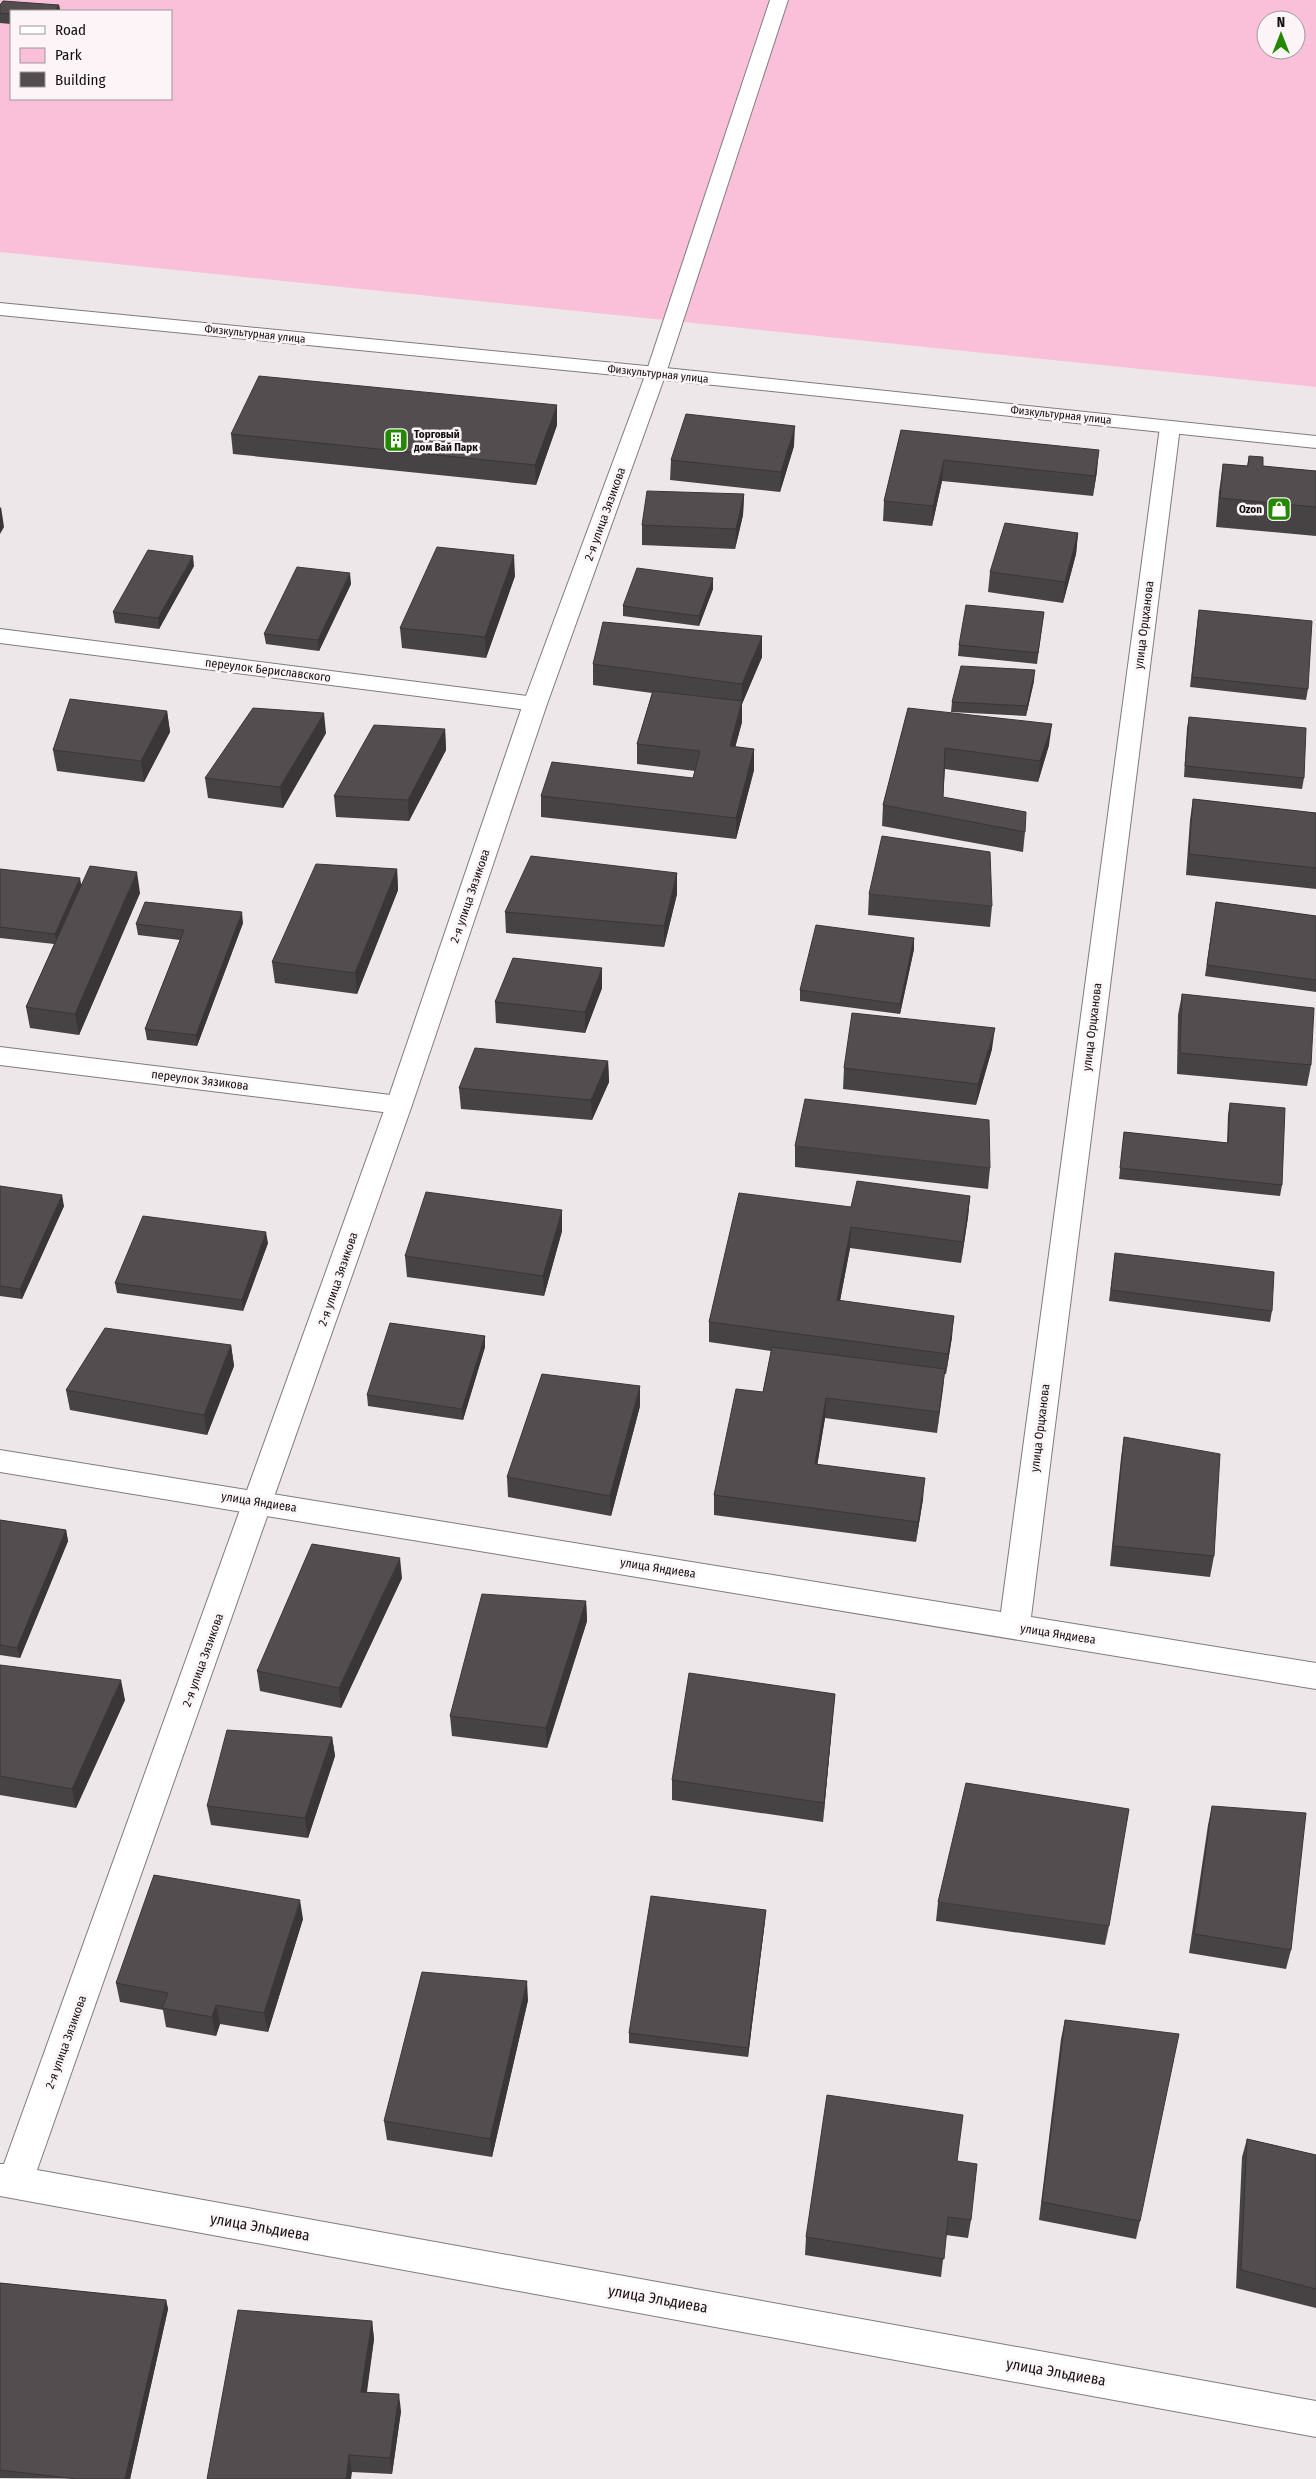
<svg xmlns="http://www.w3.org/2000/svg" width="1316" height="2479" font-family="'Fira Sans Condensed',sans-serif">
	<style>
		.green { fill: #fac0da; fill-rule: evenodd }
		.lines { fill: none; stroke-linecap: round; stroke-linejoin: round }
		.service-casing { stroke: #817a7d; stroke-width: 2 }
		.minor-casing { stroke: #817a7d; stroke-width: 2 }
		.secondary-casing { stroke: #817a7d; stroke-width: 2 }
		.service { fill: #fff; fill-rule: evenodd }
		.minor { fill: #fff; fill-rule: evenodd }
		.secondary { fill: #fff; fill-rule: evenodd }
		.wall { fill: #474244 }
		.shaded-wall { fill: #3a3637 }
		.building { fill: #534d4f; stroke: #3a3637 }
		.labels { text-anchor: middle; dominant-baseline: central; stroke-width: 5; stroke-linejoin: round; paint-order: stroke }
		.far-street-label { font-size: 11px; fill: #110f10; stroke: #fcf4f7 }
		.far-poi-label { font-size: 11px; font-weight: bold; fill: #110f10; stroke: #fcf4f7; text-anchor: start }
		.street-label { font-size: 12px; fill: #110f10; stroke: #fcf4f7 }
		.near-street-label { font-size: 15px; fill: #110f10; stroke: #fcf4f7 }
	</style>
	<rect width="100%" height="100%" fill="#eee7ea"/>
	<!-- green -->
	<path class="green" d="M0,0H1316V387L0,252ZM11,11H171V99H11ZM1266,20H1296V50H1266Z"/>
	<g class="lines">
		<!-- service casing -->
		<g class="service-casing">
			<g id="service">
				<path d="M770,0H788L666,373L663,377L656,379L649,377L646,373Z"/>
				<path d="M1170,421L1177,423L1180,427L1031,1617L1316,1663V1689L0,1472V1450L1001,1612L1160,427L1163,423Z"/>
				<path d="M0,629L535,697L543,699L547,704L543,709L535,711L0,643Z"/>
				<path d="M0,1047L399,1096L408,1098L412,1105L408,1112L399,1114L0,1065Z"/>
			</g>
		</g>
		<!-- minor casing -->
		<g class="minor-casing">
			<path id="minor" d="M656,367L663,369L666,373L547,704L412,1105L37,2170L1316,2401V2437L0,2196V2164H4L386,1105L523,704L646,373L649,369Z"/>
		</g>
		<!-- secondary casing -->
		<g class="secondary-casing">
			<path id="secondary" d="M0,303L656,367L1316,436V448L656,379L0,315Z"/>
		</g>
		<!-- service -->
		<use href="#service" class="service"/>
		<!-- minor -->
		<use href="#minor" class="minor"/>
		<!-- secondary -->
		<use href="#secondary" class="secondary"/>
	</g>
	<!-- wall -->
	<g class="wall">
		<path d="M0,5H59L60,11H11V24L0,23Z"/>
		<path d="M557,425L536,485L233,454L231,434Z"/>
		<path d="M901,430L1097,471L1093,496L942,481L932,526L883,521L884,501Z"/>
		<path d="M794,446L780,492L670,480L671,460Z"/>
		<path d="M1249,456L1263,466L1316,471V536L1216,527L1219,492L1223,464L1247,466Z"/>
		<path d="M744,494L743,515L735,549L642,545V525Z"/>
		<path d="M1078,533L1076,554L1063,603L988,592L990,572Z"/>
		<path d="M194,566L159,629L115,623L113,612Z"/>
		<path d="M515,576L486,658L402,648L400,628Z"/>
		<path d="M351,584L319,651L266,644L264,634Z"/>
		<path d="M713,589L699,626L623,616V606Z"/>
		<path d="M1199,610L1308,689L1306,700L1190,687Z"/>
		<path d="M1044,612L1037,664L958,656L959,645Z"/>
		<path d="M762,657L742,704V722L735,747L754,749V770L736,839L541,817V796L693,778L695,771L637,764V744L652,693L593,685V664Z"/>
		<path d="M1034,681L1026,716L951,712L952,702Z"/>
		<path d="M908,708L1049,745L1038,782L945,769L943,797L1025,832L1023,852L882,826L883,805Z"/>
		<path d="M167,711L170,732L144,782L57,771L53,750Z"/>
		<path d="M1189,717L1304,778L1302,789L1184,777L1187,728Z"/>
		<path d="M445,729L446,750L409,821L336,817L334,796Z"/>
		<path d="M326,733L283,808L208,798L205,778Z"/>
		<path d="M1193,799L1316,813V889L1186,875L1190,820Z"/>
		<path d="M0,869L81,885L140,893L79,1035L30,1028L26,1007L54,944L0,938Z"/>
		<path d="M397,869L398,890L357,994L275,983L272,962Z"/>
		<path d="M677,873V894L664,947L506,933L505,912Z"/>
		<path d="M869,894L992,906L990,927L868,915Z"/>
		<path d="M1216,902L1316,916V992L1205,976Z"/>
		<path d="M243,923L197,1046L147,1040L145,1029L180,940L138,935L136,924Z"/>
		<path d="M914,938V949L900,1014L800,1001V990Z"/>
		<path d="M602,968V988L585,1033L496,1023L495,1002Z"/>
		<path d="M1182,994L1311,1065L1307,1086L1177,1074L1178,1015Z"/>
		<path d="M992,1049L976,1105L843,1089L844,1068Z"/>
		<path d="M608,1061L609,1082L592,1120L461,1109L459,1088Z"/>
		<path d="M1230,1103L1282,1185L1280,1196L1119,1179L1124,1132L1227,1143L1228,1114Z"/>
		<path d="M795,1146L990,1168L988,1189L795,1167Z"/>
		<path d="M0,1186L64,1206L22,1299L0,1296Z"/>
		<path d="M970,1196L968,1217L961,1263L850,1248L840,1301L952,1337L946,1374H944L937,1433L825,1418L817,1465L923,1499L916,1542L714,1515V1495L763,1392L771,1351L709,1342V1322L851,1207Z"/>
		<path d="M562,1231L544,1296L407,1277L405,1256Z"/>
		<path d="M268,1243L243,1311L117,1293L115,1283Z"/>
		<path d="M1115,1253L1272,1311L1270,1322L1109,1301Z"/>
		<path d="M485,1336V1347L463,1420L368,1406L367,1395Z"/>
		<path d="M231,1345L234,1366L207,1435L70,1410L66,1390Z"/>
		<path d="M640,1406L611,1516L508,1497L507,1477Z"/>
		<path d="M1124,1437L1214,1556L1210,1577L1110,1566L1121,1458Z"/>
		<path d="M0,1520L66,1530L68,1541L20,1658L0,1655Z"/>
		<path d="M402,1578L341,1708L260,1691L257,1671Z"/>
		<path d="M586,1601L587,1621L547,1748L452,1736L450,1716Z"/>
		<path d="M0,1665L125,1700L76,1808L0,1795Z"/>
		<path d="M835,1694L823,1822L672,1800V1780Z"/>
		<path d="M332,1737L335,1756L308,1838L211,1825L207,1806Z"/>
		<path d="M1212,1806L1291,1950L1286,1969L1189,1953L1208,1825Z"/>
		<path d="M938,1902L1109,1926L1105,1945L936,1921Z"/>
		<path d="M303,1919L268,2032L220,2024L216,2036L166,2027L163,2010L120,2002L116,1983Z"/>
		<path d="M765,1920L748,2057L629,2043V2033Z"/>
		<path d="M528,2000L492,2157L387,2140L384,2121Z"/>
		<path d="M1065,2020L1140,2221L1136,2239L1039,2220L1061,2039Z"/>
		<path d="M1247,2139L1316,2155V2308L1236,2288L1242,2157Z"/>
		<path d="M957,2161L971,2220L968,2238L946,2235L941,2277L805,2255L806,2237Z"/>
		<path d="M0,2283L166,2300L168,2309L130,2479L0,2478Z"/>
		<path d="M372,2321L374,2339L367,2392L401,2411L392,2474L352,2472L207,2479Z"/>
	</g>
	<!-- shaded-wall -->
	<g class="shaded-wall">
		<path d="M59,5L60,11H55Z"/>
		<path d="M557,405V425L536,485L535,465Z"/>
		<path d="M795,426L794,446L780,492L781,472Z"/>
		<path d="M1099,450L1097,471L1093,496L1095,476Z"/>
		<path d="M944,460L942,481L932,526L933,506Z"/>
		<path d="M744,494L743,515L735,549L736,529Z"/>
		<path d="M1,507L4,527L0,534V508Z"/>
		<path d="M1078,533L1076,554L1063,603L1065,582Z"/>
		<path d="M514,555L515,576L486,658L485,637Z"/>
		<path d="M193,556L194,566L159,629L158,618Z"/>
		<path d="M350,573L351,584L319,651L318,640Z"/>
		<path d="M713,578V589L699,626V616Z"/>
		<path d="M762,636V657L742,704V722L730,767V746L742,702V684Z"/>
		<path d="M1035,670L1034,681L1026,716L1027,706Z"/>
		<path d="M167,711L170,732L144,782L141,761Z"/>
		<path d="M324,713L326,733L283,808L280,787Z"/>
		<path d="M1052,724L1049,745L1038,782L1040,761Z"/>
		<path d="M445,729L446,750L409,821L408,800Z"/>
		<path d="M754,749V770L736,839V818Z"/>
		<path d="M397,869L398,890L357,994L355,973Z"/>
		<path d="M137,872L140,893L79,1035L75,1014Z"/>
		<path d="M677,873V894L664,947V926Z"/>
		<path d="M80,878L82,889L57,945L55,934Z"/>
		<path d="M242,912L243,923L197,1046L196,1035Z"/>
		<path d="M914,938V949L900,1014V1004Z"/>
		<path d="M602,968V988L585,1033V1012Z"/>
		<path d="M995,1028L992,1049L976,1105L978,1084Z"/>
		<path d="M608,1061L609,1082L592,1120L591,1100Z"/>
		<path d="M62,1195L64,1206L22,1299L20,1289Z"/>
		<path d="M970,1196L968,1217L961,1263L963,1242Z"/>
		<path d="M562,1210V1231L544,1296L543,1276Z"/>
		<path d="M851,1227L850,1248L836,1321L837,1300Z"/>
		<path d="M266,1232L268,1243L243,1311L242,1300Z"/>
		<path d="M954,1316L952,1337L946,1374L948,1354Z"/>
		<path d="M485,1336V1347L463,1420L462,1409Z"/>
		<path d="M231,1345L234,1366L207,1435L204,1415Z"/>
		<path d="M945,1369L943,1389L937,1433L939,1412Z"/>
		<path d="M640,1386V1406L611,1516L610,1496Z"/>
		<path d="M826,1398L825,1418L814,1485L815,1464Z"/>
		<path d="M925,1478L923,1499L916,1542L918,1522Z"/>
		<path d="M66,1530L68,1541L20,1658L17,1648Z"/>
		<path d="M400,1558L402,1578L341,1708L339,1688Z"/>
		<path d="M586,1601L587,1621L547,1748L546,1728Z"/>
		<path d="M121,1680L125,1700L76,1808L72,1789Z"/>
		<path d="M835,1694L833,1714L823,1822L824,1803Z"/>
		<path d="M332,1737L335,1756L308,1838L305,1818Z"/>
		<path d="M300,1900L303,1919L268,2032L264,2013Z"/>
		<path d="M766,1910L765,1920L748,2057V2048Z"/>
		<path d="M527,1981L528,2000L492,2157L490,2139Z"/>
		<path d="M216,2005L220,2024L216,2036L212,2017Z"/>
		<path d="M166,2300L168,2309L130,2479H125Z"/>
		<path d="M372,2321L374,2339L364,2409L361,2392Z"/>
		<path d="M399,2394L401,2411L392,2474L390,2458Z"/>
		<path d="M349,2455L352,2472L351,2479H346Z"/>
	</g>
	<!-- building -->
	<g class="building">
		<path d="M3,1L59,5L55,11H11V14L0,13V5Z"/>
		<path d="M259,376L557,405L535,465L231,434Z"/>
		<path d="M686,414L795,426L781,472L671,460Z"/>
		<path d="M901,430L1099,450L1095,476L944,460L933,506L884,501Z"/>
		<path d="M1249,456L1263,457V466L1316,471V507L1220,498L1223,464L1248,466Z"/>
		<path d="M647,491L744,494L736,529L642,525Z"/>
		<path d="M1005,523L1078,533L1065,582L990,572Z"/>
		<path d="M437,547L514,555L485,637L400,628Z"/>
		<path d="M148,550L193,556L158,618L113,612Z"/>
		<path d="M297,567L350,573L318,640L264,634Z"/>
		<path d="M637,568L713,578L699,616L623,606Z"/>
		<path d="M966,605L1044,612L1038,653L959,645Z"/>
		<path d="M1199,610L1312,621L1308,689L1192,677Z"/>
		<path d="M603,622L762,636L742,684L593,664Z"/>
		<path d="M961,666L1035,670L1027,706L952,702Z"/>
		<path d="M653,691L742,701L730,746L754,749L736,818L541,796L552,762L693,778L700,751L637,744Z"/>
		<path d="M70,699L167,711L141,761L53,750Z"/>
		<path d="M253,708L324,713L280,787L205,778Z"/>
		<path d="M908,708L1052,724L1040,761L945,748L943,797L1026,812L1025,832L883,805Z"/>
		<path d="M1189,717L1306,728L1304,778L1185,766Z"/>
		<path d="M374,725L445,729L408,800L334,796Z"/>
		<path d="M1193,799L1316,813V868L1189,854Z"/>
		<path d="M882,836L990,852L992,906L869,894Z"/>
		<path d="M531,856L677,873L664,926L505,912Z"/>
		<path d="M316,864L397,869L355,973L272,962Z"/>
		<path d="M90,866L137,872L75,1014L26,1007Z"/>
		<path d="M0,869L80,878L55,934L0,927Z"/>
		<path d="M145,902L242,912L196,1035L145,1029L184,930L136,924Z"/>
		<path d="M1216,902L1316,916V980L1207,965Z"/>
		<path d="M816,925L914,938L900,1004L800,990Z"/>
		<path d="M513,958L602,968L585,1012L495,1002Z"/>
		<path d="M1182,994L1314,1008L1311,1065L1180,1053Z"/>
		<path d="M852,1013L995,1028L978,1084L844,1068Z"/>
		<path d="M475,1048L608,1061L591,1100L459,1088Z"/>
		<path d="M805,1099L989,1120L990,1168L795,1146Z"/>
		<path d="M1230,1103L1285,1108L1282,1185L1120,1168L1124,1132L1228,1143Z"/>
		<path d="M857,1181L970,1196L963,1242L851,1227L837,1300L954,1316L948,1354L709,1322L739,1193L851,1207Z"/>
		<path d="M0,1186L62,1195L20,1289L0,1286Z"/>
		<path d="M426,1192L562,1210L543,1276L405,1256Z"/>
		<path d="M143,1216L266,1232L242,1300L115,1283Z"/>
		<path d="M1115,1253L1274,1272L1272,1311L1111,1290Z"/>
		<path d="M390,1323L485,1336L462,1409L367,1395Z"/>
		<path d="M105,1328L231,1345L204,1415L66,1390Z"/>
		<path d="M772,1347L945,1369L939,1412L826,1398L815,1464L925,1478L918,1522L714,1495L736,1389L763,1392Z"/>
		<path d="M542,1374L640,1386L610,1496L507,1477Z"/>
		<path d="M1124,1437L1220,1454L1214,1556L1113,1546Z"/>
		<path d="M0,1520L66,1530L17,1648L0,1645Z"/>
		<path d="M312,1544L400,1558L339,1688L257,1671Z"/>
		<path d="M482,1594L586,1601L546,1728L450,1716Z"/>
		<path d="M0,1665L121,1680L72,1789L0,1776Z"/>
		<path d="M689,1673L835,1694L824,1803L672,1780Z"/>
		<path d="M227,1730L332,1737L305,1818L207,1806Z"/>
		<path d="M966,1783L1129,1809L1109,1926L938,1902Z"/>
		<path d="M1212,1806L1306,1813L1291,1950L1194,1934Z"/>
		<path d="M154,1875L300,1900L264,2013L216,2005L212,2017L162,2008L168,1993L116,1983Z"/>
		<path d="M651,1896L766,1910L748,2048L629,2033Z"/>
		<path d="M422,1972L527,1981L490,2139L384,2121Z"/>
		<path d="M1065,2020L1179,2034L1140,2221L1042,2202Z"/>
		<path d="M827,2095L963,2115L957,2161L977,2164L971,2220L948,2217L944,2259L806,2237Z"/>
		<path d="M1247,2139L1316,2155V2289L1241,2270Z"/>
		<path d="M0,2283L166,2300L125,2479H77L0,2470Z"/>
		<path d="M238,2310L372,2321L361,2392L399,2394L390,2458L349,2455L346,2479H207Z"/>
	</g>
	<!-- icons -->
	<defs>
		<g id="building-square" transform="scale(1.25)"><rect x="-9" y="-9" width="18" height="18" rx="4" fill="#238900" stroke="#fcf4f7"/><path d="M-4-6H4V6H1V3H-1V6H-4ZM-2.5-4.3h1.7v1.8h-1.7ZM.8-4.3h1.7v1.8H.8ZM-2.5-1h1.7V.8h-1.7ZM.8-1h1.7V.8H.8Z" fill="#fff"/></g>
		<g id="shop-square" transform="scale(1.25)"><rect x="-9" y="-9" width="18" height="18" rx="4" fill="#238900" stroke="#fcf4f7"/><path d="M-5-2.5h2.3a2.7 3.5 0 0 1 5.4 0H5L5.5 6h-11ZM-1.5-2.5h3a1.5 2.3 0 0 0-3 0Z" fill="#fff"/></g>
	</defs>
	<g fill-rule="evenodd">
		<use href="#building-square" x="396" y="440"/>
		<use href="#shop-square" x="1279" y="509"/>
	</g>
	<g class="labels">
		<!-- far-street labels -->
		<g class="far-street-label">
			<text transform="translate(255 334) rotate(6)">Физкультурная улица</text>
			<text transform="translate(658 374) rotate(6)">Физкультурная улица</text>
			<text transform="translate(1061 415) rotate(6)">Физкультурная улица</text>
		</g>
		<!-- far-poi labels -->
		<g class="far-poi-label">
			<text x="414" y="434">Торговый<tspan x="414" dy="13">дом Вай Парк</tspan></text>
			<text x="1262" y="509" text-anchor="end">Ozon</text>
		</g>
		<!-- street labels -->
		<g class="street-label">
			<text transform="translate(605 514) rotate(-70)">2-я улица Зязикова</text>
			<text transform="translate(1144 625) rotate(-83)">улица Орцханова</text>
			<text transform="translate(268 670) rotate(7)">переулок Бериславского</text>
			<text transform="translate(470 896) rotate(-71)">2-я улица Зязикова</text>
			<text transform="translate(1092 1027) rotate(-83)">улица Орцханова</text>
			<text transform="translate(200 1080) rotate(7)">переулок Зязикова</text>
			<text transform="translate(338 1279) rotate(-71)">2-я улица Зязикова</text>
			<text transform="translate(1040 1428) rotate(-83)">улица Орцханова</text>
			<text transform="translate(259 1502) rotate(9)">улица Яндиева</text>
			<text transform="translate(658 1568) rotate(9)">улица Яндиева</text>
			<text transform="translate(1058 1634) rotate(9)">улица Яндиева</text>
			<text transform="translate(203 1660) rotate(-70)">2-я улица Зязикова</text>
			<text transform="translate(66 2042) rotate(-70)">2-я улица Зязикова</text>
		</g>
		<!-- near-street labels -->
		<g class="near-street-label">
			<text transform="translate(260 2227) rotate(10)">улица Эльдиева</text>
			<text transform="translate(658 2299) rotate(10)">улица Эльдиева</text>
			<text transform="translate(1056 2372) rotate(10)">улица Эльдиева</text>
		</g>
	</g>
	<!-- legend -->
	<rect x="10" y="10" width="162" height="90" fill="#fcf4f7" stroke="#9e989b"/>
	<rect x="20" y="26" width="25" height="8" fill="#ffffff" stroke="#9e989b"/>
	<text x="55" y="35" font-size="15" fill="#110f10">Road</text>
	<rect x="20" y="48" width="25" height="15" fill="#fac0da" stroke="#9e989b"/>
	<text x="55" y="60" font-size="15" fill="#110f10">Park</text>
	<rect x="20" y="72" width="25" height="15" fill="#534d4f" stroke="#9e989b"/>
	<text x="55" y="85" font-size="15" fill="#110f10">Building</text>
	<!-- north arrow -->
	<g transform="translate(1281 35)"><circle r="24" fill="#fcf4f7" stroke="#9e989b"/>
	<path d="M0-4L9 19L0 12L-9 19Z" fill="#238900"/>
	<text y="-8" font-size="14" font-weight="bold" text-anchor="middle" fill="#110f10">N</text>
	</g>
</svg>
